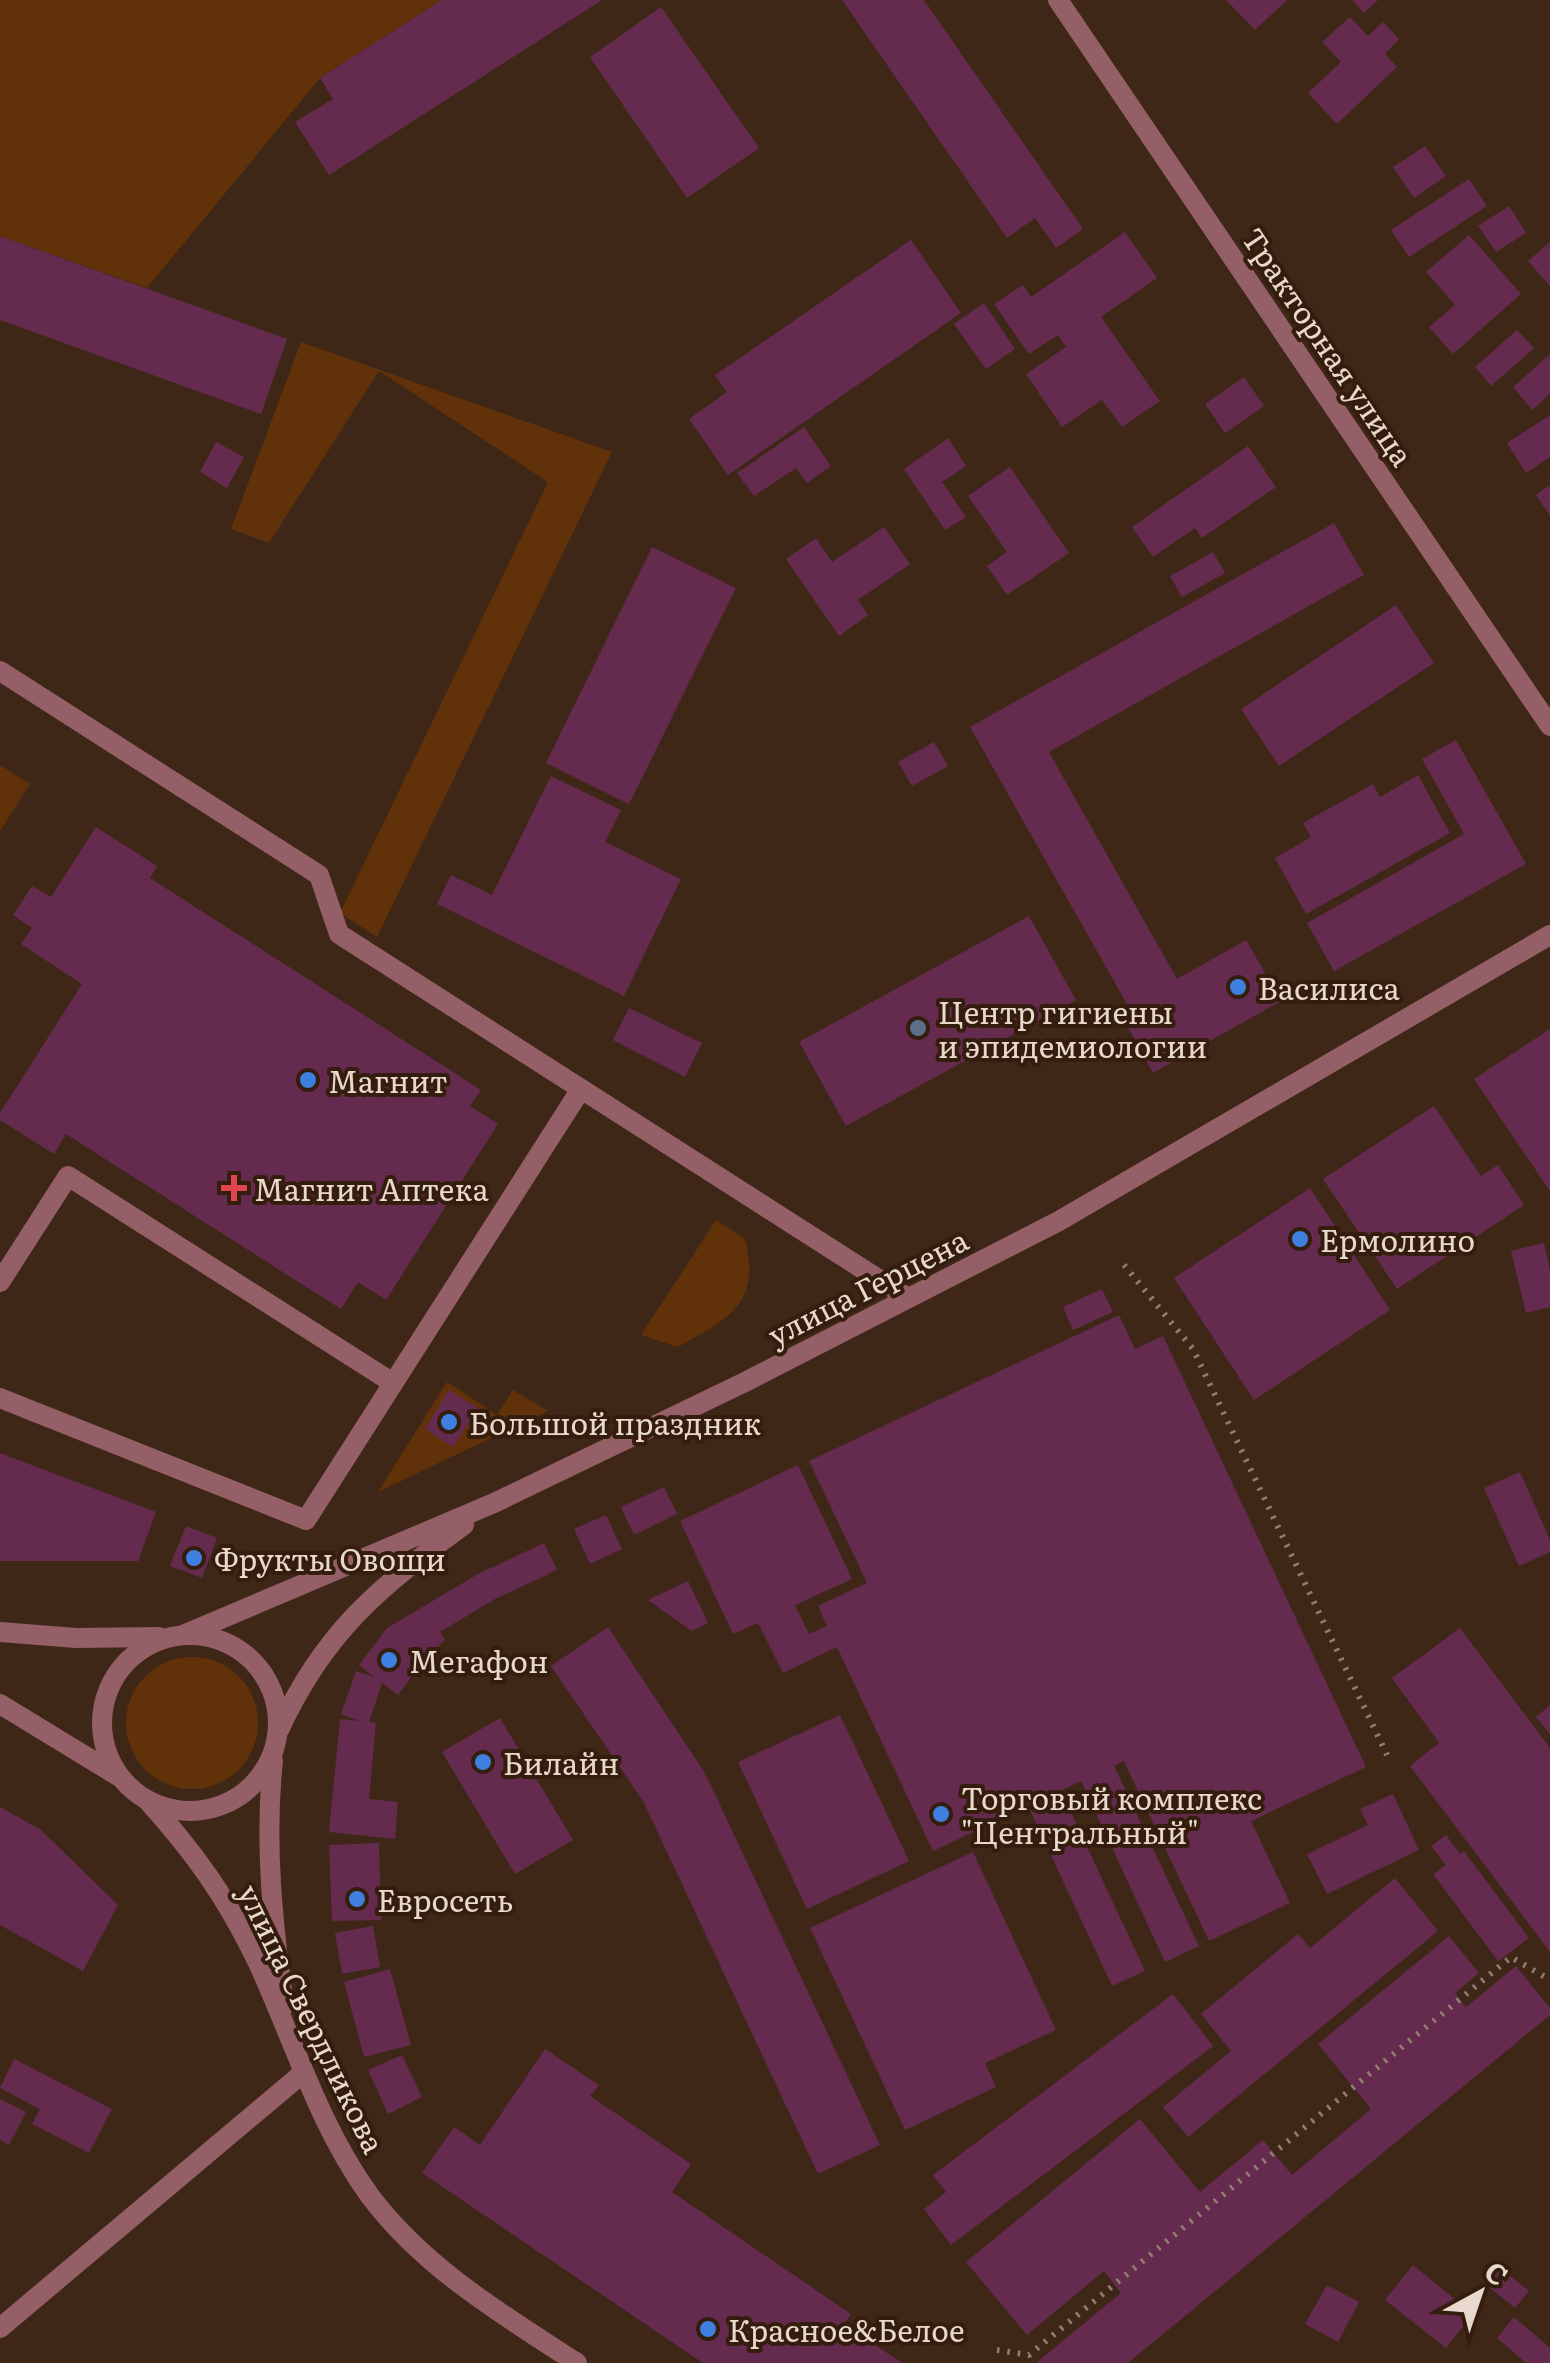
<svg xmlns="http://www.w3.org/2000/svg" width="1550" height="2363" font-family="Literata,serif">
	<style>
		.green { fill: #613109 }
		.building { fill: #642b4f }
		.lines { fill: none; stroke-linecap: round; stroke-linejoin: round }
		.path { stroke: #917e71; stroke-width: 6; stroke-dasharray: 2.5 8; stroke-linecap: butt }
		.service { stroke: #945f67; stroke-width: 20 }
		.minor { stroke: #945f67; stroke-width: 20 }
		.tertiary { stroke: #945f67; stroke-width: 20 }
		.shop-dot { fill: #3f7fe0; stroke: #341d0d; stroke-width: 4 }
		.service-dot { fill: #5c6f8a; stroke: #341d0d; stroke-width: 4 }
		.health-dot { fill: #e0444e; stroke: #341d0d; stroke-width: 4 }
		.labels { text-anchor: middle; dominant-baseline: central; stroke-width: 8; stroke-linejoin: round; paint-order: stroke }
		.street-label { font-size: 30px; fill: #e8d8ce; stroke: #341d0d }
		.poi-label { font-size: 30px; fill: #e8d8ce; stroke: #341d0d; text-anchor: start }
	</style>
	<rect width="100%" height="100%" fill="#3e2717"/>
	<!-- green -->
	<g class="green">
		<path d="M0,0H442L320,78L147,288L0,236Z"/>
		<path d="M301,342L612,452L377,937L340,913L548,482L379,371L269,543L231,529Z"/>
		<path d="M0,765L30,784L0,831Z"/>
		<path d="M716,1220L745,1239C762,1305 727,1319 678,1347L641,1335Z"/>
		<path d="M447,1382L497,1415L513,1390L548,1411L378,1492Z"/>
		<circle cx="192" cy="1723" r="66"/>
	</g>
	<!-- building -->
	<g class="building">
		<path d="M442,0H602L329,175L295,122L333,99L320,78Z"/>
		<path d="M842,0H924L1083,229L1056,248L1035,218L1007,238Z"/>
		<path d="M1226,0H1287L1255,30Z"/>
		<path d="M1352,0H1378L1364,13Z"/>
		<path d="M661,7L759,148L687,198L590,57Z"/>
		<path d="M1350,17L1368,36L1383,22L1399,39L1385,54L1397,67L1337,124L1308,93L1341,62L1322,42Z"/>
		<path d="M1425,146L1446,176L1414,198L1393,167Z"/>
		<path d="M1469,179L1487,206L1409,257L1391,230Z"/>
		<path d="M1509,206L1526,233L1496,252L1478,226Z"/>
		<path d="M1125,232L1157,278L1101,317L1160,401L1122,427L1102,400L1062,427L1026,374L1066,347L1058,335L1029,354L994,304L1023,285L1031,297Z"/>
		<path d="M1469,235L1521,294L1453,354L1429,327L1455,305L1426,272Z"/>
		<path d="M0,236L287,339L261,414L0,320Z"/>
		<path d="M911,240L961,313L728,475L689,419L727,392L715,375Z"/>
		<path d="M1550,242V286L1528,261Z"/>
		<path d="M984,303L1015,349L986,369L954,324Z"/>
		<path d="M1517,330L1534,348L1491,386L1475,367Z"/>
		<path d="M1550,354V394L1532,410L1513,387Z"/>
		<path d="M1244,377L1264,406L1225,433L1205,404Z"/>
		<path d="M1550,415V457L1526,473L1507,443Z"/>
		<path d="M804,427L831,466L807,483L796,468L754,496L737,473Z"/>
		<path d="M948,438L966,466L942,482L966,517L945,530L904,469Z"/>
		<path d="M216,442L244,457L227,488L200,472Z"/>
		<path d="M1248,446L1276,487L1202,538L1195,528L1153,557L1132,527Z"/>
		<path d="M1010,467L1069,553L1007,595L987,566L1007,552L968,496Z"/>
		<path d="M1550,485V516L1536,495Z"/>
		<path d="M1334,523L1364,575L1049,752L1177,979L1246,940L1281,1001L1153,1073L1119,1011L1128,1006L970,727Z"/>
		<path d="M884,527L910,564L858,600L868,615L839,636L786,559L816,538L832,562Z"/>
		<path d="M652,547L736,588L629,804L546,763Z"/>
		<path d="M1213,552L1225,573L1182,597L1170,576Z"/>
		<path d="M1396,605L1434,663L1279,766L1241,709Z"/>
		<path d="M1456,740L1526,864L1334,971L1307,923L1464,834L1422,759Z"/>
		<path d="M934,742L948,766L912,786L898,762Z"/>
		<path d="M1418,775L1450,833L1306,914L1275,858L1311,837L1303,823L1373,784L1380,797Z"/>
		<path d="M551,776L621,810L605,842L681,879L624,996L437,904L451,875L492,895Z"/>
		<path d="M96,827L157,866L150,878L481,1090L470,1106L498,1124L386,1300L358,1282L341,1309L66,1134L54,1154L0,1120V1113L82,984L21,944L32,928L13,915L32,886L51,897Z"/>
		<path d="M1029,916L1076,1000L846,1126L799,1042Z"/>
		<path d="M629,1008L702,1043L685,1077L613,1040Z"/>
		<path d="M1550,1029V1191L1474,1079Z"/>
		<path d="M1434,1106L1481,1176L1498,1165L1524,1205L1397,1289L1323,1179Z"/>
		<path d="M1310,1188L1390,1310L1254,1400L1174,1278Z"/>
		<path d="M1544,1243L1550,1270V1307L1526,1313L1511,1251Z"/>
		<path d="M1102,1289L1113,1312L1073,1330L1063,1307Z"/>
		<path d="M1119,1315L1135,1349L1163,1336L1366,1767L1251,1821L1290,1903L1209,1941L1124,1761L1114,1766L1199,1946L1165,1962L1081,1781L1061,1791L1145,1971L1112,1986L1028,1806L933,1851L837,1647L783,1673L758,1623L733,1634L680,1521L798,1465L852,1579L795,1605L809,1634L827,1626L818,1606L867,1583L809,1461Z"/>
		<path d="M449,1390L478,1408L453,1447L425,1429Z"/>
		<path d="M0,1453L156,1512L138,1561H0Z"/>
		<path d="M1520,1472L1550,1540V1552L1519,1566L1484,1488Z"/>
		<path d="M664,1487L677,1514L634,1535L621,1507Z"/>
		<path d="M606,1515L622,1549L590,1564L574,1529Z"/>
		<path d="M186,1526L217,1538L202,1578L170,1566Z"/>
		<path d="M544,1543L557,1570L495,1599L440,1632L445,1640L426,1658L398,1695L382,1683L369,1722L376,1723L369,1799L398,1802L395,1839L329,1832L340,1719L359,1721L341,1714L356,1671L374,1677L359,1665L387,1628L480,1573Z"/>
		<path d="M688,1581L708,1623L692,1631L648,1600Z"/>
		<path d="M608,1627L705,1773L880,2145L818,2174L643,1801L551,1666Z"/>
		<path d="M1460,1628L1550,1748V1952L1410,1766L1439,1743L1392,1678Z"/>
		<path d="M1550,1705V1734L1536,1717Z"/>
		<path d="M840,1715L909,1861L807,1909L738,1762Z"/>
		<path d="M500,1718L573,1840L515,1874L442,1752Z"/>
		<path d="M1393,1794L1419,1850L1327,1894L1307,1854L1368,1825L1360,1809Z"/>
		<path d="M0,1807L41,1830L118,1905L83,1971L0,1925Z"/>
		<path d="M1446,1835L1460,1854L1464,1851L1529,1938L1498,1961L1433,1874L1446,1865L1431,1846Z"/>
		<path d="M379,1843L381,1920L332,1921L329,1845Z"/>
		<path d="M973,1852L1056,2030L985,2063L996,2087L905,2130L810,1928Z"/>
		<path d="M1395,1878L1438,1931L1188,2137L1163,2107L1231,2051L1201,2014L1298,1934L1310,1948Z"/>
		<path d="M373,1926L380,1967L342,1974L335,1933Z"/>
		<path d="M1449,1936L1479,1973L1455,1993L1466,2007L1516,1966L1550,2008V2015L1128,2363H1036L1121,2293L1104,2271L1027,2335L966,2262L1140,2119L1200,2192L1263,2140L1292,2175L1371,2109L1318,2044Z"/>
		<path d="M390,1969L411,2045L364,2057L344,1982Z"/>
		<path d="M1173,1994L1213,2046L951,2245L924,2209L946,2192L933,2175Z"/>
		<path d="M545,2049L599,2085L590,2096L691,2164L672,2192L851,2314L844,2324L902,2363H703L422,2173L454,2127L480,2145Z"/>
		<path d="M402,2055L422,2097L388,2114L368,2070Z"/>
		<path d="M14,2059L112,2109L89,2153L32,2124L40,2109L0,2088Z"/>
		<path d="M0,2099L26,2112L9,2145L0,2140Z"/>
		<path d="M1413,2265L1473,2314L1446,2348L1385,2300Z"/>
		<path d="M1500,2268L1529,2291L1515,2308L1486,2285Z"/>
		<path d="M1327,2285L1359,2302L1338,2342L1305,2324Z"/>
		<path d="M1514,2317L1550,2348V2363H1526L1497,2338Z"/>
	</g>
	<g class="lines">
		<!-- path -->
		<g class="path">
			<path d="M1124,1265L1193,1349L1387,1755"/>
			<path d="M997,2350L1029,2355L1511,1957L1550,1980"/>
		</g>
		<!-- service -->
		<g class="service">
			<path d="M0,671L319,875L339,934L908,1298"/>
			<path d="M0,1282L68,1176L393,1383"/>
			<path d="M0,1398L306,1520L581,1089"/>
		</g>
		<!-- minor -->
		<g class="minor">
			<path d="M1058,0L1550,726"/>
			<path d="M0,2328L303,2073"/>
		</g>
		<!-- tertiary -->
		<g class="tertiary">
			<path d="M0,1632L76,1638L159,1637"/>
			<circle cx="190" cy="1723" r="88"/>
			<path d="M183,1635L494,1503L745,1382L1059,1221L1550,935"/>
			<path d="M0,1704L118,1776"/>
			<path d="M279,1730C324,1632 379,1587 464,1525"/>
			<path d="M273,1761C264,1843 273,1925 284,2006"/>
			<path d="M147,1800C195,1853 227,1898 258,1963C294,2041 319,2126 370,2196C424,2268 503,2315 577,2363"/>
		</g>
	</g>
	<!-- markers -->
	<g class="shop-dot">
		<circle cx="1238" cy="987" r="10"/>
		<circle cx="308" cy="1080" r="10"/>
		<circle cx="1300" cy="1239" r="10"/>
		<circle cx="449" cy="1422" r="10"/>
		<circle cx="194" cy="1558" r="10"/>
		<circle cx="389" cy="1660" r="10"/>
		<circle cx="483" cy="1762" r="10"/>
		<circle cx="941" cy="1814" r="10"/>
		<circle cx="357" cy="1899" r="10"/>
		<circle cx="708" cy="2329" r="10"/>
	</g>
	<circle class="service-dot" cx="918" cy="1028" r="10"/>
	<path class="health-dot" d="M229 1173h10v10h10v10h-10v10h-10v-10h-10v-10h10z"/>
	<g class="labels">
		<!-- street labels -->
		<g class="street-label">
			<text transform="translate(1329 346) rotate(56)">Тракторная улица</text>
			<text transform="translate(867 1286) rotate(-27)">улица Герцена</text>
			<text transform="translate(313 2018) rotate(64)">улица Свердликова</text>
		</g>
		<!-- poi labels -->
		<g class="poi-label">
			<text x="1258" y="987">Василиса</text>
			<text x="938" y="1011">Центр гигиены<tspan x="938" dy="34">и эпидемиологии</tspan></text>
			<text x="328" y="1080">Магнит</text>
			<text x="254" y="1188">Магнит Аптека</text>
			<text x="1320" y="1239">Ермолино</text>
			<text x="469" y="1422">Большой праздник</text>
			<text x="214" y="1558">Фрукты Овощи</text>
			<text x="409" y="1660">Мегафон</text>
			<text x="503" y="1762">Билайн</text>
			<text x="961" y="1797">Торговый комплекс<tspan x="961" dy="34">"Центральный"</tspan></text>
			<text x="377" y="1899">Евросеть</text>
			<text x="728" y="2329">Красное&amp;Белое</text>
		</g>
	</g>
	<!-- north arrow -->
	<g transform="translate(1480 2293) rotate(40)" stroke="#341d0d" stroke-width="8" paint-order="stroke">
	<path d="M0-8L18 38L0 25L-18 38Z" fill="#e8d8ce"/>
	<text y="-15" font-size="28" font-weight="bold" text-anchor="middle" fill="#e8d8ce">С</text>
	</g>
</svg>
